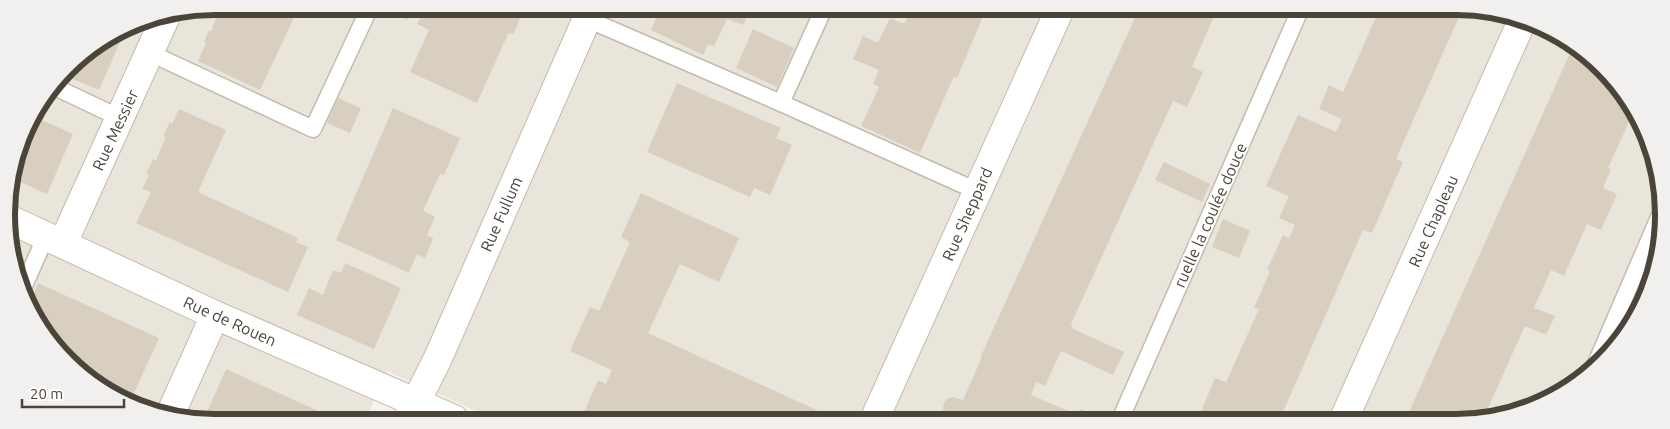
<svg xmlns="http://www.w3.org/2000/svg" width="1670" height="429" font-family="Ubuntu,sans-serif">
	<style>
		.residential { fill: #eae5da }
		.building { fill: #d8cfc1 }
		.lines { fill: none; stroke-linecap: round; stroke-linejoin: round }
		.service-casing { stroke: #c2bbae; stroke-width: 19 }
		.minor-casing { stroke: #c2bbae; stroke-width: 30 }
		.service { stroke: #fff; stroke-width: 16 }
		.minor { stroke: #fff; stroke-width: 28 }
		.labels { text-anchor: middle; dominant-baseline: central; stroke-width: 4; stroke-linejoin: round; paint-order: stroke }
		.street-label { font-size: 16px; fill: #4b4439; stroke: #fff }
		.rim { fill: none; stroke: #4b4439; stroke-width: 6 }
	</style>
	<rect width="100%" height="100%" fill="#f6f3ec"/>
	<!-- residential -->
	<path class="residential" d="M215,6L1496,10L1571,41L1628,99L1660,174V255L1636,318L1603,362L1547,401L1482,421L494,419L387,371L366,419H174L110,395L49,341L13,269L7,201L28,123L77,58L135,22Z"/>
	<!-- building -->
	<g class="building">
		<path d="M220,6L299,7L260,90L198,61L206,43L204,42L209,30L211,32Z"/>
		<path d="M383,7H414L408,20L382,9Z"/>
		<path d="M425,7H525L514,33L508,34L477,103L410,72L429,30L417,24Z"/>
		<path d="M661,8H751L743,25L727,19L714,46L708,44L703,55L651,30Z"/>
		<path d="M906,8L986,9L957,78L954,76L920,153L861,126L879,87L873,84L879,70L853,59L863,36L878,43L890,18L901,23H905L909,13L905,10Z"/>
		<path d="M1139,9H1217L1192,67L1203,72L1187,107L1173,101L1071,324L1073,329L1124,352L1113,375L1061,351L1045,386L1036,382L1031,395L1078,415L1081,409L1102,418L1101,420H955L950,418L945,414L943,409L944,402L948,398L953,397L963,400L982,357L980,358Z"/>
		<path d="M1379,10H1462L1396,159L1403,162L1372,233L1363,230L1279,421H1197L1215,378L1226,382L1259,309L1254,308L1270,271L1267,270L1283,235L1289,238L1295,225L1279,218L1289,196L1266,186L1282,150L1298,115L1336,132L1342,119L1319,109L1329,85L1343,92Z"/>
		<path d="M126,28L99,90L64,75L77,58Z"/>
		<path d="M753,29L794,48L777,87L736,68Z"/>
		<path d="M1574,44L1628,99L1634,111L1608,168L1611,169L1603,188L1617,194L1601,230L1587,224L1564,276L1551,270L1534,308L1555,316L1546,335L1525,326L1482,421H1405Z"/>
		<path d="M677,83L781,128L776,138L792,145L770,195L754,188L750,197L647,152Z"/>
		<path d="M338,98L361,108L350,133L327,123Z"/>
		<path d="M393,108L460,138L444,175L440,174L423,211L435,217L427,235L433,238L425,258L417,254L409,273L336,240Z"/>
		<path d="M179,109L226,130L198,192L298,238L296,242L308,247L288,292L136,223L151,192L142,189L149,175L146,174L153,159L156,160L166,137L163,136L170,122L172,124Z"/>
		<path d="M33,116L73,134L47,194L13,179L28,123Z"/>
		<path d="M1164,162L1210,184L1202,202L1155,180Z"/>
		<path d="M641,193L739,238L719,282L680,264L648,333L823,413L820,420L581,419L598,380L606,384L612,370L570,351L590,307L599,311L630,242L621,237Z"/>
		<path d="M1223,219L1250,231L1239,258L1212,247Z"/>
		<path d="M345,263L401,288L374,349L297,315L309,288L323,295L333,270L341,273Z"/>
		<path d="M38,283L159,338L130,402L110,395L49,341L30,302Z"/>
		<path d="M226,369L336,419H204Z"/>
	</g>
	<g class="lines">
		<!-- service casing -->
		<g class="service-casing">
			<g id="service">
				<path d="M587,19L781,103L977,191"/>
				<path d="M150,53L313,129L370,7"/>
				<path d="M55,87L120,118"/>
				<path d="M781,103L824,8"/>
				<path d="M23,288L46,236"/>
				<path d="M1594,368L1660,215"/>
				<path d="M1120,420L1300,10"/>
			</g>
		</g>
		<!-- minor casing -->
		<g class="minor-casing">
			<g id="minor">
				<path d="M9,219L215,315L454,419"/>
				<path d="M63,243L166,16"/>
				<path d="M169,417L215,315"/>
				<path d="M408,418L438,358L592,7"/>
				<path d="M874,420L1060,9"/>
				<path d="M1343,421L1522,21"/>
			</g>
		</g>
		<!-- service -->
		<use href="#service" class="service"/>
		<!-- minor -->
		<use href="#minor" class="minor"/>
	</g>
	<g class="labels">
		<!-- street labels -->
		<g class="street-label">
			<text transform="translate(115 130) rotate(-65)">Rue Messier</text>
			<text transform="translate(501 214) rotate(-66)">Rue Fullum</text>
			<text transform="translate(967 214) rotate(-66)">Rue Sheppard</text>
			<text transform="translate(1210 215) rotate(-66)">ruelle la coulée douce</text>
			<text transform="translate(1433 221) rotate(-66)">Rue Chapleau</text>
			<text transform="translate(230 321) rotate(24)">Rue de Rouen</text>
		</g>
	</g>
	<!-- crop -->
	<path d="M0 0H1670V429H0ZM214 15H1456A199 199 0 0 1 1655 214V215A199 199 0 0 1 1456 414H214A199 199 0 0 1 15 215V214A199 199 0 0 1 214 15Z" fill="#f1f0ef" fill-rule="evenodd"/>
	<path class="rim" d="M214 15H1456A199 199 0 0 1 1655 214V215A199 199 0 0 1 1456 414H214A199 199 0 0 1 15 215V214A199 199 0 0 1 214 15Z"/>
	<!-- scale -->
	<path d="M22 399v8h102v-8" fill="none" stroke="#4b4439" stroke-width="2.5"/>
	<text x="30" y="399" font-size="15" fill="#4b4439" stroke="#ffffff" stroke-width="4" paint-order="stroke">20 m</text>
</svg>
